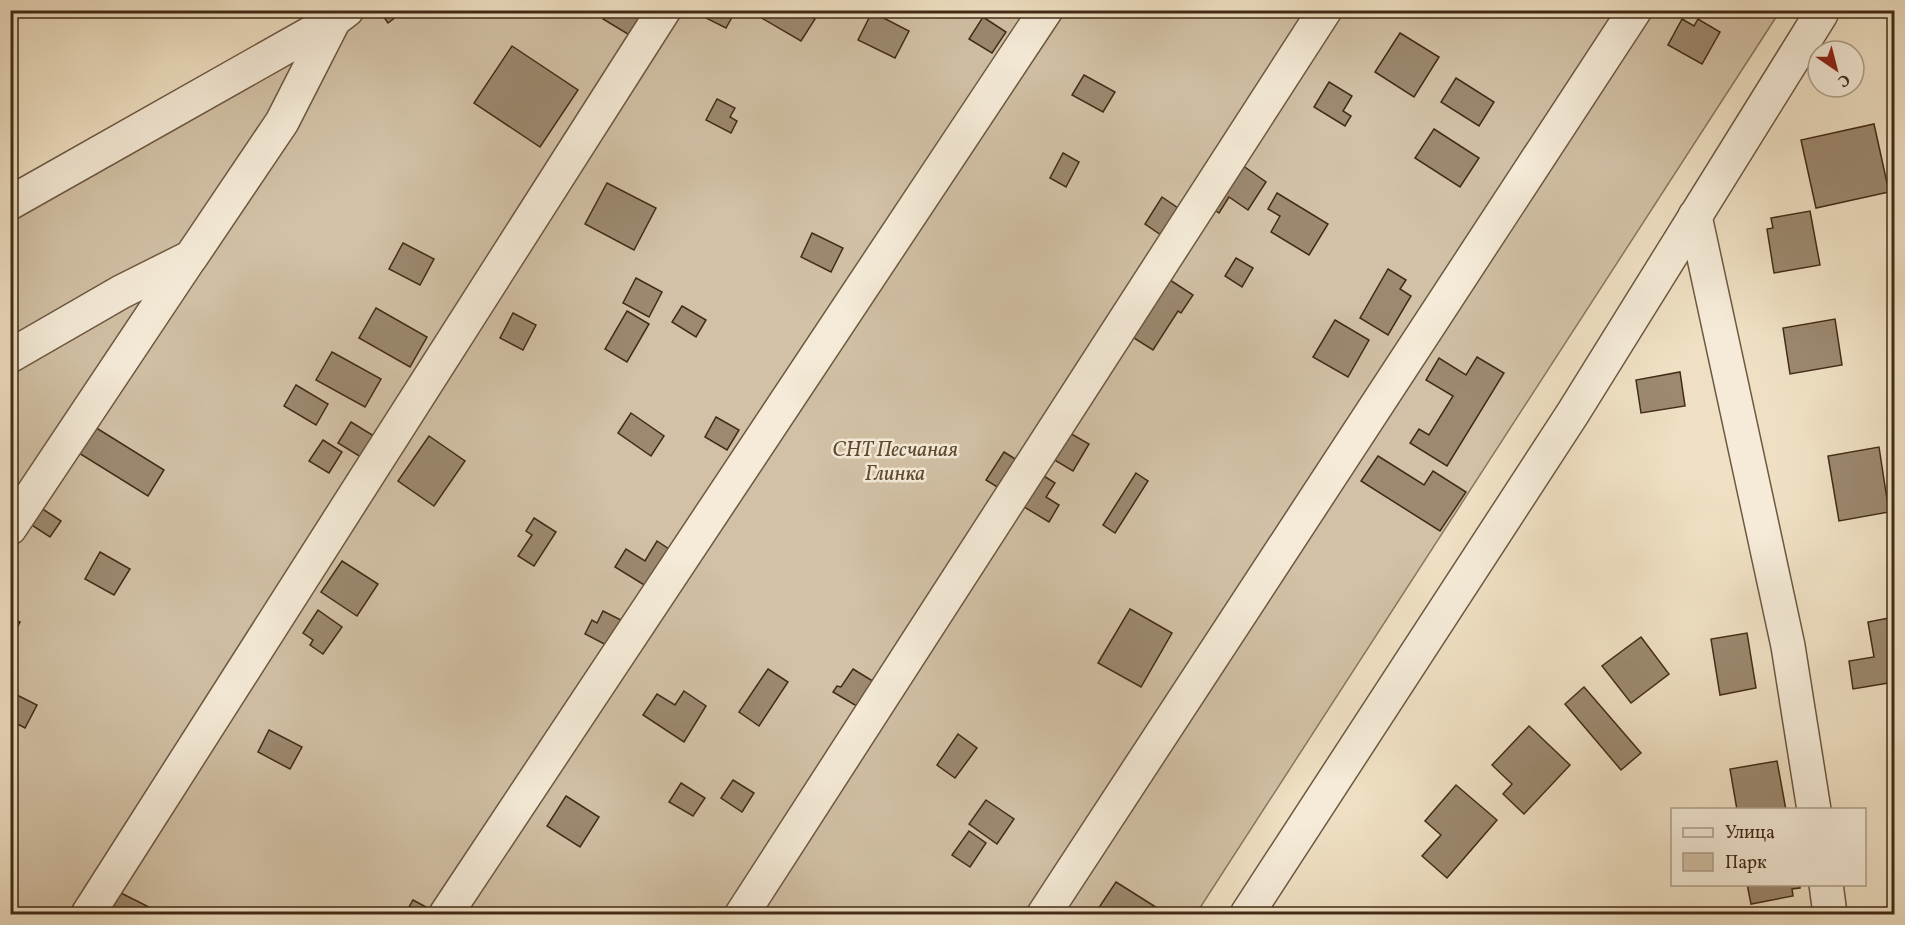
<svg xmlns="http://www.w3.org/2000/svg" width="1905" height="925" font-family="Vollkorn,serif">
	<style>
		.green { fill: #d2c1a6; stroke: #8a765e; stroke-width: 1.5 }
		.building { fill: #9c8970; stroke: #422b16; stroke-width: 1.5 }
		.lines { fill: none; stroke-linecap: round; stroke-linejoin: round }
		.minor-casing { stroke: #6d5841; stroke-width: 36 }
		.minor { stroke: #f5ebd8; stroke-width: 33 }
		.labels { text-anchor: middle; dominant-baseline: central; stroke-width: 5; stroke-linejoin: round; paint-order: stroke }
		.park-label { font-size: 21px; font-style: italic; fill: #5f4933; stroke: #f5ebd8 }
	</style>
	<rect width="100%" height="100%" fill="#efe0c3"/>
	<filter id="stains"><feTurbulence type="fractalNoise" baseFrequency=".00333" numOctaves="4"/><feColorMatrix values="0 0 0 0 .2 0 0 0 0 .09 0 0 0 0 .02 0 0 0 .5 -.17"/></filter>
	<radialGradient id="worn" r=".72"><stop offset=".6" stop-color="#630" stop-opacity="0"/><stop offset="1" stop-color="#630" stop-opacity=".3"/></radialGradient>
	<!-- green -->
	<path class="green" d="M366,11H1780L1196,914H11L10,217L346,24Z"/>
	<!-- building -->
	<g class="building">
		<path d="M379,10H405L388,23Z"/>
		<path d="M609,10H634L648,19L636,39L603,19Z"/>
		<path d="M710,10H736L726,28L706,18Z"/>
		<path d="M755,10H801L815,19L801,41L753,13Z"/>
		<path d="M872,12L909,31L895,58L858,40Z"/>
		<path d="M983,17L1006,32L992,53L969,39Z"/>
		<path d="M1682,19L1694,26L1698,19L1720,32L1702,64L1668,45Z"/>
		<path d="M1400,33L1439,57L1414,97L1375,72Z"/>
		<path d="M512,46L578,90L540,147L474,103Z"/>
		<path d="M1084,75L1115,92L1103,112L1072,95Z"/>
		<path d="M1456,78L1494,102L1479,126L1441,102Z"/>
		<path d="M1329,82L1352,96L1343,111L1351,116L1345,126L1314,107Z"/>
		<path d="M717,99L735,108L730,117L737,121L731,133L706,120Z"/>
		<path d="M1874,124L1889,192L1816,208L1801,140Z"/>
		<path d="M1434,129L1479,158L1460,187L1415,158Z"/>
		<path d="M1063,153L1079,162L1066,187L1050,178Z"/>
		<path d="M1232,158L1266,182L1248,210L1229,197L1219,213L1209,206Z"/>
		<path d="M607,183L656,208L634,250L585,224Z"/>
		<path d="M1277,193L1328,224L1309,255L1271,232L1280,216L1268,209Z"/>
		<path d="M1162,197L1178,208L1161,235L1145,224Z"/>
		<path d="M1810,211L1820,265L1774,273L1767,229L1773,228L1771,218Z"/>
		<path d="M812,233L843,248L831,272L801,257Z"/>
		<path d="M403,243L434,259L420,285L389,269Z"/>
		<path d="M1236,258L1253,268L1242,287L1225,276Z"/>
		<path d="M1388,269L1406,280L1400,289L1411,296L1388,335L1360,318Z"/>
		<path d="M636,278L662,292L649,317L623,303Z"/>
		<path d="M1170,280L1193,295L1181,313L1178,311L1153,350L1123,331Z"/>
		<path d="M682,306L706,320L696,337L672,322Z"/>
		<path d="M376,308L427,337L410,367L359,338Z"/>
		<path d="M627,311L649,324L627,362L605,349Z"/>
		<path d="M513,313L536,325L523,350L500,338Z"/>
		<path d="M1835,319L1842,365L1790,374L1783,328Z"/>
		<path d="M1335,320L1369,340L1348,377L1313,357Z"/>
		<path d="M332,352L381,379L365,407L316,380Z"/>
		<path d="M1477,357L1504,373L1447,466L1410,443L1419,429L1429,435L1453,396L1426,380L1439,358L1466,375Z"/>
		<path d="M1680,372L1685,406L1641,413L1636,380Z"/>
		<path d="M296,385L328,404L316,425L284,406Z"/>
		<path d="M631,413L664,436L651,456L618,433Z"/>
		<path d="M716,417L739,430L727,450L705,437Z"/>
		<path d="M351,422L382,441L369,462L338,443Z"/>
		<path d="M90,424L164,470L148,496L74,450Z"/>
		<path d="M1061,428L1089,444L1073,471L1046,455Z"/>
		<path d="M429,436L465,461L434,506L398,481Z"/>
		<path d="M323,440L342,452L329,473L309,461Z"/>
		<path d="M1879,447L1889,512L1839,521L1828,456Z"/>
		<path d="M1004,452L1020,462L1002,490L986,480Z"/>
		<path d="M1378,456L1424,485L1433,471L1466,492L1440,531L1361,481Z"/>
		<path d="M1036,471L1055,483L1046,497L1059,505L1049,522L1016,502Z"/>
		<path d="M1136,473L1148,481L1115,533L1103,525Z"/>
		<path d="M38,506L61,521L50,537L27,522Z"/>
		<path d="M534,518L556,532L534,566L518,556L532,535L526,531Z"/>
		<path d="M657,541L672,551L649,588L615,567L626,549L645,561Z"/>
		<path d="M100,552L130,569L114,595L85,579Z"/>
		<path d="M342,561L378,584L357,616L321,592Z"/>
		<path d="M1130,609L1172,633L1141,687L1098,663Z"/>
		<path d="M318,610L342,627L323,654L310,645L313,640L303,633Z"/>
		<path d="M603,611L625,622L612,648L585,634L592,620L597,623Z"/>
		<path d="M10,617L20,622L10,641Z"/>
		<path d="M1894,617V682L1853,689L1849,661L1874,657L1868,622Z"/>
		<path d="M1747,633L1756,688L1720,695L1711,639Z"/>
		<path d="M1641,637L1669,674L1631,703L1602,666Z"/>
		<path d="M768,669L788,682L759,726L739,712Z"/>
		<path d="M853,669L876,683L860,708L833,692L837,686L841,687Z"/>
		<path d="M1584,687L1641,753L1621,770L1565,704Z"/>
		<path d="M684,691L706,706L684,742L643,715L657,694L675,705Z"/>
		<path d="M15,694L37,705L25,728L10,720V702Z"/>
		<path d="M1529,726L1570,765L1524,814L1503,794L1512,784L1492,765Z"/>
		<path d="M269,730L302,747L290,769L258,752Z"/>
		<path d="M958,734L977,748L955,778L937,765Z"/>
		<path d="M1777,761L1786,810H1737L1730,769Z"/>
		<path d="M733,780L754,793L742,812L721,798Z"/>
		<path d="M681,783L705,798L693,816L669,802Z"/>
		<path d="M1456,785L1497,820L1447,878L1422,856L1441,835L1425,821Z"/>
		<path d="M566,796L599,817L580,847L547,826Z"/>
		<path d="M986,800L1014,819L997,844L969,824Z"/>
		<path d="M969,831L986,843L970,867L952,855Z"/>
		<path d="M1116,882L1162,911L1159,914H1107L1098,909Z"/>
		<path d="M1747,884H1800V888L1792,889L1793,896L1751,904Z"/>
		<path d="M119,892L149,907L146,914H108Z"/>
		<path d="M413,900L437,913L436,914H405Z"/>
	</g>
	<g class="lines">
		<!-- minor casing -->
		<g class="minor-casing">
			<g id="minor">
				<path d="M10,203L334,20"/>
				<path d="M1695,216L1788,646L1814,810"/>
				<path d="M10,356L121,292L191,257L282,122L334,20L347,10"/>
				<path d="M10,528L190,258"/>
				<path d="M1826,884L1830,914"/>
				<path d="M88,914L664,10"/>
				<path d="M446,914L1046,10"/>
				<path d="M742,914L1325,10"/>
				<path d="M1044,914L1635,10"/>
				<path d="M1247,914L1573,413L1821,14L1820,10"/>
			</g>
		</g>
		<!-- minor -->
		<use href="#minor" class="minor"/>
	</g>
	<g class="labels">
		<!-- park labels -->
		<g class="park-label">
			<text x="895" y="450">СНТ Песчаная<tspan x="895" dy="24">Глинка</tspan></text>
		</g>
	</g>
	<!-- margin -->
	<rect width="1905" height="925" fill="none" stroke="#efe0c3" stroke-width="36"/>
	<rect x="12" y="12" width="1881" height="901" fill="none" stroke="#422b16" stroke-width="3"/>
	<rect x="18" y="18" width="1869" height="889" fill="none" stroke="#422b16" stroke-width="1.5"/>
	<!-- legend -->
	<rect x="1671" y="808" width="195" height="78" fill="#f5ebd8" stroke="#ad9e8a" stroke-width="1.5"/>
	<rect x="1683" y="828" width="30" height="9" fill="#f5ebd8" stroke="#ad9e8a" stroke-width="1.5"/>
	<text x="1725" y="838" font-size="18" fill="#422b16">Улица</text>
	<rect x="1683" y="853" width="30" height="18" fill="#d2c1a6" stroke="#ad9e8a" stroke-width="1.5"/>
	<text x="1725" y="868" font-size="18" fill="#422b16">Парк</text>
	<!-- north arrow -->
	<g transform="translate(1836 69) rotate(145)"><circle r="28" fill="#f5ebd8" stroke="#ad9e8a" stroke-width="1.5"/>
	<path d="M0-4.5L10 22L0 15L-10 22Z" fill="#8f2418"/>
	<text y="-9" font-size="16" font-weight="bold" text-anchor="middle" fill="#422b16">С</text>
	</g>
	<rect width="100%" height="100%" filter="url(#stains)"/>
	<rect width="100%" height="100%" fill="url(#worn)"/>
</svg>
